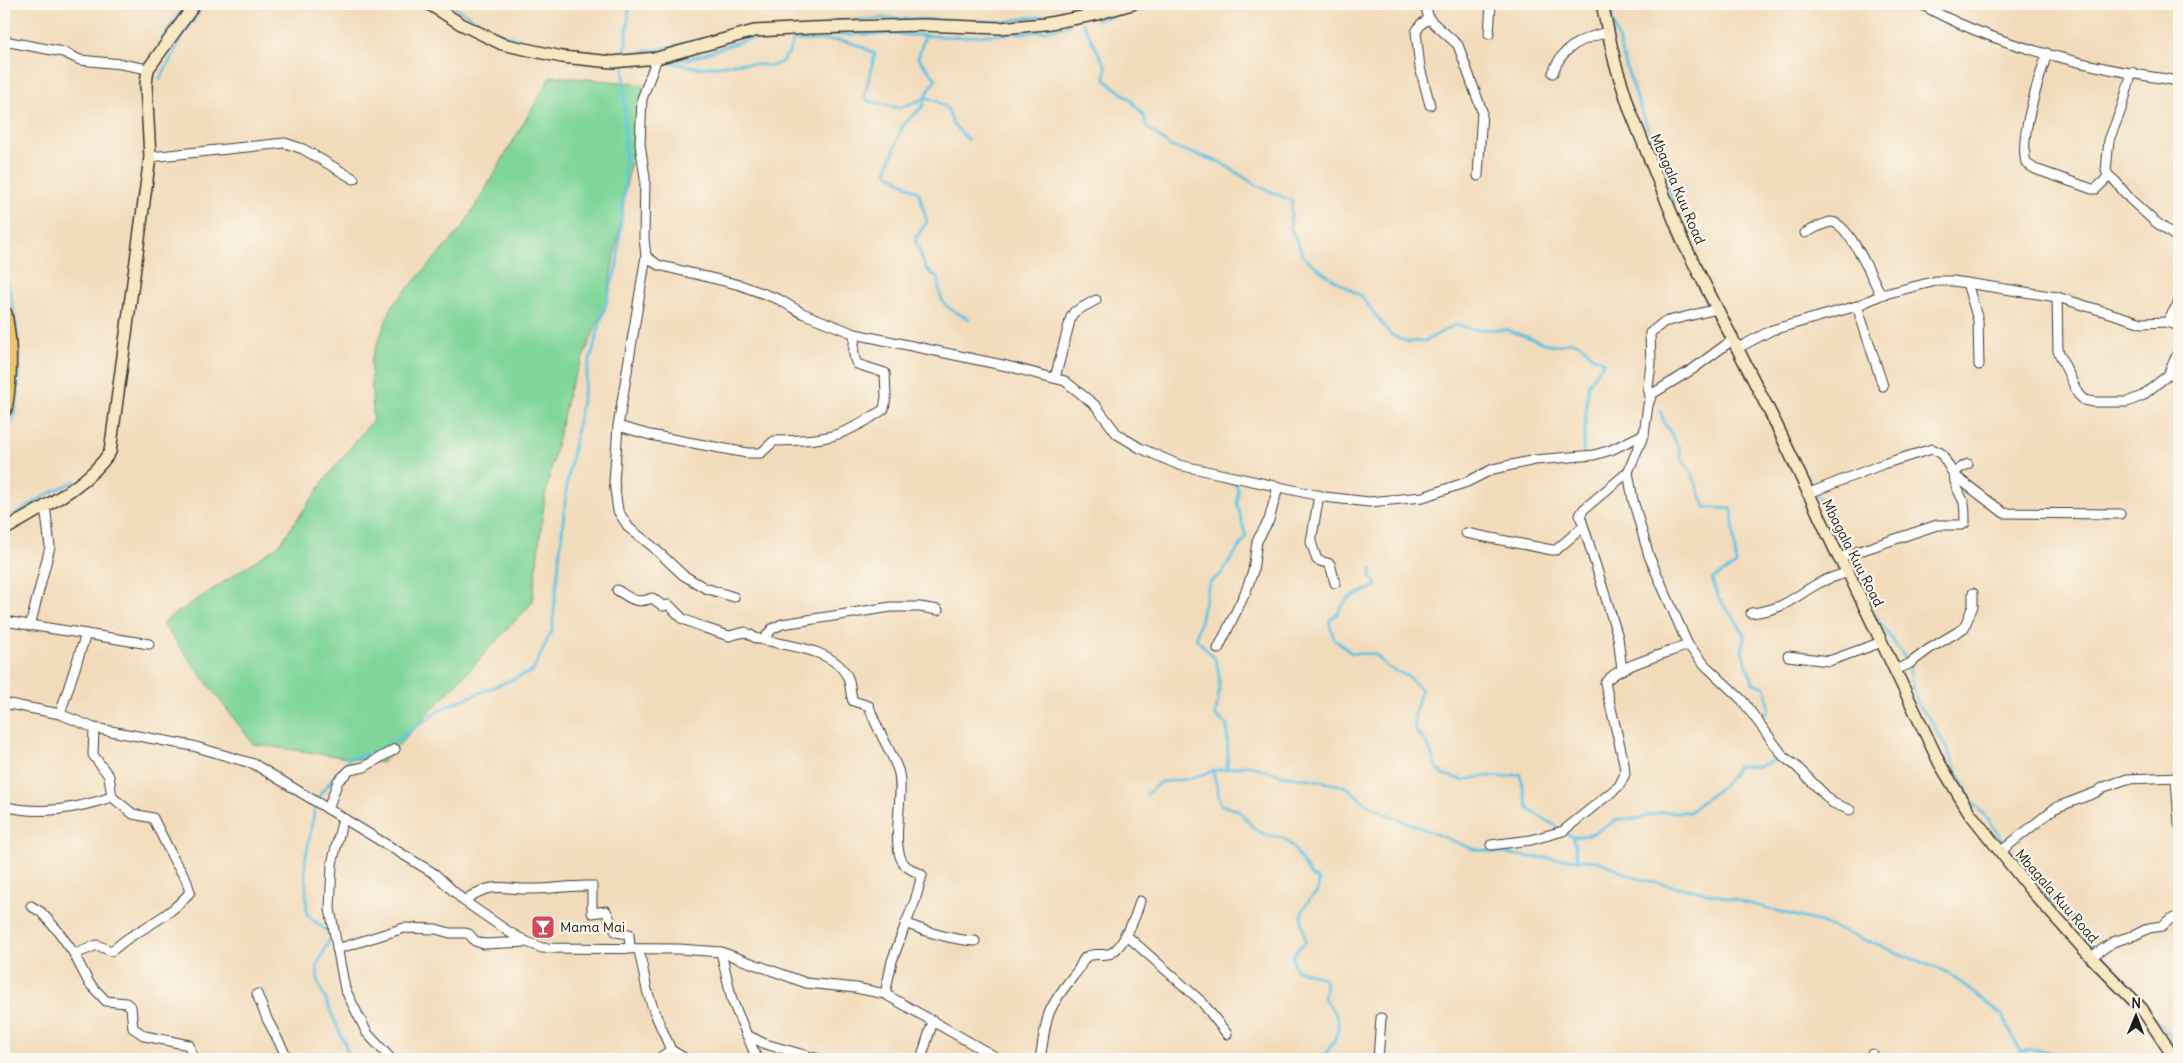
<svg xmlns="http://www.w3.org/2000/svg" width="2183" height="1063" font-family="Delius,sans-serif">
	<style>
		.green { fill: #7fd59a; stroke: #4e785b }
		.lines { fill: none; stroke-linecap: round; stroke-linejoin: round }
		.stream { stroke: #63c3e1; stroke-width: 3 }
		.street-casing { stroke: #3c3934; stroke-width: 11 }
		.secondary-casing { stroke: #3c3934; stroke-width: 14 }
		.highway-casing { stroke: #3c3934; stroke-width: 18 }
		.street { stroke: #fff; stroke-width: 9 }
		.secondary { stroke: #f7e8c3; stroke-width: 11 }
		.highway { stroke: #ecc569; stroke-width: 15 }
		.labels { text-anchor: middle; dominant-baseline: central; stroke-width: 4.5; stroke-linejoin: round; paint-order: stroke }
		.street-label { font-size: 14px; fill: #1c1c1c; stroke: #fbf7ec }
		.poi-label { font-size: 14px; fill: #1c1c1c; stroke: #fbf7ec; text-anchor: start }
	</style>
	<rect width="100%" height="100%" fill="#fbf7ec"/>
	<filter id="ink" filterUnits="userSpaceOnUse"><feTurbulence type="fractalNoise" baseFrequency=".02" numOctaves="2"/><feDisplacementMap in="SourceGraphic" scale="10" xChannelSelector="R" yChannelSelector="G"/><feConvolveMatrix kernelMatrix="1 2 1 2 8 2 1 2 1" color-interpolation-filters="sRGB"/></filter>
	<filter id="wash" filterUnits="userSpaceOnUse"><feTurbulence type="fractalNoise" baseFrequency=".0096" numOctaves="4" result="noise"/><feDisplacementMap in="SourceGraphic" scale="20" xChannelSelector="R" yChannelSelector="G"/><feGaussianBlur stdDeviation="1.12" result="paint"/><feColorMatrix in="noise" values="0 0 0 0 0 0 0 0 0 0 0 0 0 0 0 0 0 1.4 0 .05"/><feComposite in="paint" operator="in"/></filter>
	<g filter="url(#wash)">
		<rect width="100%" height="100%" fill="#f2dbbb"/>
		<!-- green -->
		<path class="green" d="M551,76L644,84L606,304L569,390L545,496L532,603L382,763L253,744L162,623L279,545L326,478L373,420L371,360L392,306L463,227Z"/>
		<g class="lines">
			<!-- stream -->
			<g class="stream">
				<path d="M449,4C463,12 477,21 491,29C525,46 588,56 626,54C654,52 681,44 708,38"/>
				<path d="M1608,4L1626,66L1674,205"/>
				<path d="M943,20L1005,22L1026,18L1068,14"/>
				<path d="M1096,20L1151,8L1163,4"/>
				<path d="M828,22L886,18L937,20"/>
				<path d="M1082,22L1106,67L1105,80L1130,99L1143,115L1147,127L1170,146L1220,162L1256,185L1292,201L1290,227L1304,257L1325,274L1361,296L1391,335L1407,342L1425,341L1455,325L1473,329L1507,330L1553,346L1571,342L1581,344L1592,356L1604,362L1588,385L1583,453"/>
				<path d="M925,35L918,58L936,79L923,100L924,105L903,125L886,172L919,193L927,222L915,239L926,269L939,279C937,304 948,309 969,319"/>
				<path d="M159,45L171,25L188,5"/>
				<path d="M625,58L629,8L633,4"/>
				<path d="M663,61L689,59L745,40L788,35L886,34L962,37L1046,31L1070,25"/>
				<path d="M669,62L699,68L742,63L771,66L780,63L789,53L793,40C829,43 841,33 875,54L864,97L869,101L899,108L927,98L935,100L947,108L953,124L968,140"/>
				<path d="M160,79L185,32L204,4"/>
				<path d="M141,86L142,99"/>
				<path d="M1663,206L1668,218"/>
				<path d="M4,271C17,315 24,361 16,407C14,420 8,432 4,444"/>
				<path d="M1700,287L1710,311L1727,339"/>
				<path d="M1660,410L1664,422L1679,448L1682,460L1692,474L1705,507L1732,509L1736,565L1712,579L1719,599L1739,625L1745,637L1742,651L1753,683L1765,687C1768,695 1770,702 1768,711L1761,716L1762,721"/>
				<path d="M1806,475L1828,516L1861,586"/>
				<path d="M1219,478L1236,485L1238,491L1237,503L1246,537L1221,574L1209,583L1196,638C1200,643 1213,656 1215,659C1222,676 1219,698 1215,715L1227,725L1228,761L1226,769"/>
				<path d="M4,521L52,492L75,481"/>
				<path d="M1372,568L1371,577L1377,586L1347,599L1337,614L1329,621L1334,639L1351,653L1375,654L1387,667L1407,676L1421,689L1415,714V730L1428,745L1437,769L1442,774L1463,780L1487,776L1503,777L1520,774L1528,809L1573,837L1578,860"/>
				<path d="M1873,612L1909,664L1912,685L1919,706L1930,719L1950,755L1971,801L1989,820L2003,842"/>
				<path d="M1213,771L1221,805L1238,810L1254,828L1265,835L1284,838L1293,847L1311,876L1319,880L1318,891C1298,909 1299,917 1306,941C1296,951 1289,954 1295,969L1324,978L1326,983L1324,998C1327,1003 1333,1009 1336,1015C1343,1031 1331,1048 1321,1059"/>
				<path d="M1147,794L1160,782L1189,779L1213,771L1249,765L1281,775L1315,780L1347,787L1365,803L1384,813L1473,849L1531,857L1598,861L1636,878L1720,896L1816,921L1949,973L2002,1015L2021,1052L2016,1059"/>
				<path d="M1573,837L1590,835L1619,819H1636L1662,812H1690C1706,795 1728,788 1737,766L1757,767L1783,757"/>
				<path d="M2015,852L2046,895L2103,957L2125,985"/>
				<path d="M2154,1018L2175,1041L2179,1050"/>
				<path d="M2021,1052C2046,1046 2063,1057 2088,1059"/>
				<path d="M351,1059L318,982L317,966L332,935L307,915L305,861L315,808L321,793L349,759L379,752L445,707L533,671L552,630L567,484L588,367L617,265L625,185L624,64"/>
			</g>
		</g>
	</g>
	<g filter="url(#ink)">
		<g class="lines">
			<!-- street casing -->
			<g class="street-casing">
				<g id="street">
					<path d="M1425,4L1429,19L1458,45L1482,111L1478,176"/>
					<path d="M1921,4C1990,45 2099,70 2179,81"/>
					<path d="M1429,19L1421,24L1416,32L1420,68L1430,105"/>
					<path d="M1489,34L1491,4"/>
					<path d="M4,41L63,52L80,60L121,64L148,69"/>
					<path d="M2047,53C2039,81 2019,135 2026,163L2035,169L2092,189H2096L2109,176"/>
					<path d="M657,58L642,99L640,144L645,177L644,238L646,256L658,265L740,285L778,299L802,313L855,334L1007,366L1065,381L1096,406L1117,434L1140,448L1179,465L1325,497L1369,502L1423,497L1467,482L1493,469L1535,460L1594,455L1611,450L1644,434L1648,405L1652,394L1693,369L1731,341"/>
					<path d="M2132,72L2122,107L2109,140L2106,171L2109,176L2116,182L2130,199L2153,220L2179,239"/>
					<path d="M1553,73C1561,47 1583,38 1608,32"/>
					<path d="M150,157L285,143L303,149L354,179"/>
					<path d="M1805,233C1812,230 1823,223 1831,222C1849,222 1873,280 1881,295"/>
					<path d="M646,256L618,426L614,482L618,511L629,528L652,546L683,575L705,588L734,597"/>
					<path d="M1967,283L1978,320L1979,365"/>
					<path d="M2057,297L2058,351L2078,394L2084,400L2094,402H2127L2142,396L2168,375L2179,350"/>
					<path d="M1857,306L1883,386"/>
					<path d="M2167,322L2179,302"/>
					<path d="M1736,349L1772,330L1857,306L1881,295L1936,281H1953L2057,297L2142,323L2167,322L2179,326"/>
					<path d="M1055,378L1071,317L1074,312L1096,300"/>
					<path d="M1650,397L1648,387L1651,364L1650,333L1664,322L1717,309"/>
					<path d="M618,426L650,435L747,453H761L774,441C825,440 841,439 884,409L886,397L885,373L857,364C852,355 854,345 855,334"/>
					<path d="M1807,494L1883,464L1932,449L1941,453L1954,475L2004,513L2120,514"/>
					<path d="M1319,495L1311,542L1317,560L1330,564L1335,583"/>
					<path d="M1466,533L1552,550H1556L1583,527"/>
					<path d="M1839,558L1937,525H1962L1965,523C1965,517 1965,509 1964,503C1961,495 1952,482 1955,473C1957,469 1964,466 1968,464"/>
					<path d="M617,590C630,598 637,605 652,598L663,606L669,605L683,619L705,628L729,636L745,632C750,634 754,638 759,639C786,646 835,648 848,678C851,685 850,694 853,701L869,706C876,729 890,748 898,770C906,794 888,847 905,865C909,869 917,872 922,875L915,901L906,923"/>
					<path d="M1751,613C1786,609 1790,599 1819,583C1828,578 1838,576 1848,572"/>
					<path d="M4,621L149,644"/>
					<path d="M30,626L50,547L45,505"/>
					<path d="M763,640L772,629L782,624L891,607H920L938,610"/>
					<path d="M1688,645L1706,666L1742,700L1784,757L1796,766L1833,803L1850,810"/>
					<path d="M1218,649L1246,591L1253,571L1257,541L1269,520L1278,487"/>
					<path d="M1788,656L1829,661L1882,642"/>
					<path d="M1622,670L1618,637L1580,515L1584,509L1628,472L1644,434"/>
					<path d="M1895,670L1909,664L1929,649L1964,628L1973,606V593"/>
					<path d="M4,703L60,714L94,728L193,746L254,764L435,874L464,901L509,932L527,942L542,948L679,949L721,952L806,983L856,988L885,994L999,1059"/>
					<path d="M60,714L86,634"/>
					<path d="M2176,778L2179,824"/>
					<path d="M4,806C40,816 78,808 112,797"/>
					<path d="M328,809L338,781L350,770L364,767L395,749"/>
					<path d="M343,818L332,864L330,909L345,989L367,1033L391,1059"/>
					<path d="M1491,845L1531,840L1563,831L1619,786L1625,774L1624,763L1605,683C1616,666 1668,653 1688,645L1649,556L1633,500L1628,472"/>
					<path d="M2000,852L2055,808L2097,792L2104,787L2127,779L2179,777"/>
					<path d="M464,901C492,880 504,890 534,889C554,889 573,885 592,886V913L606,911L616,932L629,934L630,949"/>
					<path d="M31,906L41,912L58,931L73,952L89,983L106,1001L126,1003L131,1007L133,1028L145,1036L189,1045L193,1059"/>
					<path d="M1125,934L1202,1002L1227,1034"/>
					<path d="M337,949L404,928L436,929L450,933H465L469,934L475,941L484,944L527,942"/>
					<path d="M639,950L647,990L654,1011L671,1050L686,1059"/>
					<path d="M721,952L732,1000L757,1059"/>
					<path d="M75,954L97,945L111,951C118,947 123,941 130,937C152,923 173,913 190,892L186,879L175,862L153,818L133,814L112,797L109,776L93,755L94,728"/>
					<path d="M2091,957L2113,942L2135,935L2149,928L2162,926L2170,919L2179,917"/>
					<path d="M257,994L267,1019L288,1059"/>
					<path d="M885,994L892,961L906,923C925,932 954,940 975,941"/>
					<path d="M747,1035L765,1044L819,1059"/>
					<path d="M658,1059L671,1050"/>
					<path d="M921,1059L933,1021"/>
					<path d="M1040,1059C1043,1044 1044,1025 1050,1011C1057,995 1068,983 1078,970C1081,966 1082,960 1086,957C1093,952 1100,956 1108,954C1122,952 1137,913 1140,901"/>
					<path d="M1378,1059L1381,1018"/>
					<path d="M1872,1059V1054"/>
				</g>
			</g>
			<!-- secondary casing -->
			<g class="secondary-casing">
				<g id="secondary">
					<path d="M429,4L461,24L502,44L562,57L612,62L657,58L754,31L810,28L922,25L1000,28L1045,24L1093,15L1132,4"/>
					<path d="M1602,4L1615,63L1630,110L1683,242L1777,426L1839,558L1848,572L1940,764L1969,812L2030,889L2091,957L2142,1009L2175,1059"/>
					<path d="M4,530C39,509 87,487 110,452L150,157L146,84L148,69L195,4"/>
				</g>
			</g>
			<!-- highway casing -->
			<g class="highway-casing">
				<path id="highway" d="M4,314C10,345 10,377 4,409"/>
			</g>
			<!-- street -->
			<use href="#street" class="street"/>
			<!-- secondary -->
			<use href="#secondary" class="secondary"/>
			<!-- highway -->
			<use href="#highway" class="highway"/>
		</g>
	</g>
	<!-- icons -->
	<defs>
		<g id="bar-square" transform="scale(1.25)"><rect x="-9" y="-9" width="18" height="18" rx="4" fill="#d1495b" stroke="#fbf7ec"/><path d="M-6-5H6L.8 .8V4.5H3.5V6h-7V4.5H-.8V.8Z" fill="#fff"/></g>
	</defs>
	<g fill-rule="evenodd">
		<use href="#bar-square" x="543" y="927"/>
	</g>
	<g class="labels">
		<!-- street labels -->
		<g class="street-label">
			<text transform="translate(1678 189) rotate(67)">Mbagala Kuu Road</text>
			<text transform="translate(1853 553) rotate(63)">Mbagala Kuu Road</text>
			<text transform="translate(2057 896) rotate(49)">Mbagala Kuu Road</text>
		</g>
		<!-- poi labels -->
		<g class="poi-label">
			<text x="560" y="927">Mama Mai</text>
		</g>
	</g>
	<!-- margin -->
	<rect width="2183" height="1063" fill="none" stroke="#fbf7ec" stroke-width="20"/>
	<!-- north arrow -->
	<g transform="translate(2136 1016) rotate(1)" stroke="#fbf7ec" stroke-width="4" paint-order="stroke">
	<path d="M0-4L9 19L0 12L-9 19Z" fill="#1c1c1c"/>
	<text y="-8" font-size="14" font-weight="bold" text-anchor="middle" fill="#1c1c1c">N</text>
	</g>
</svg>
